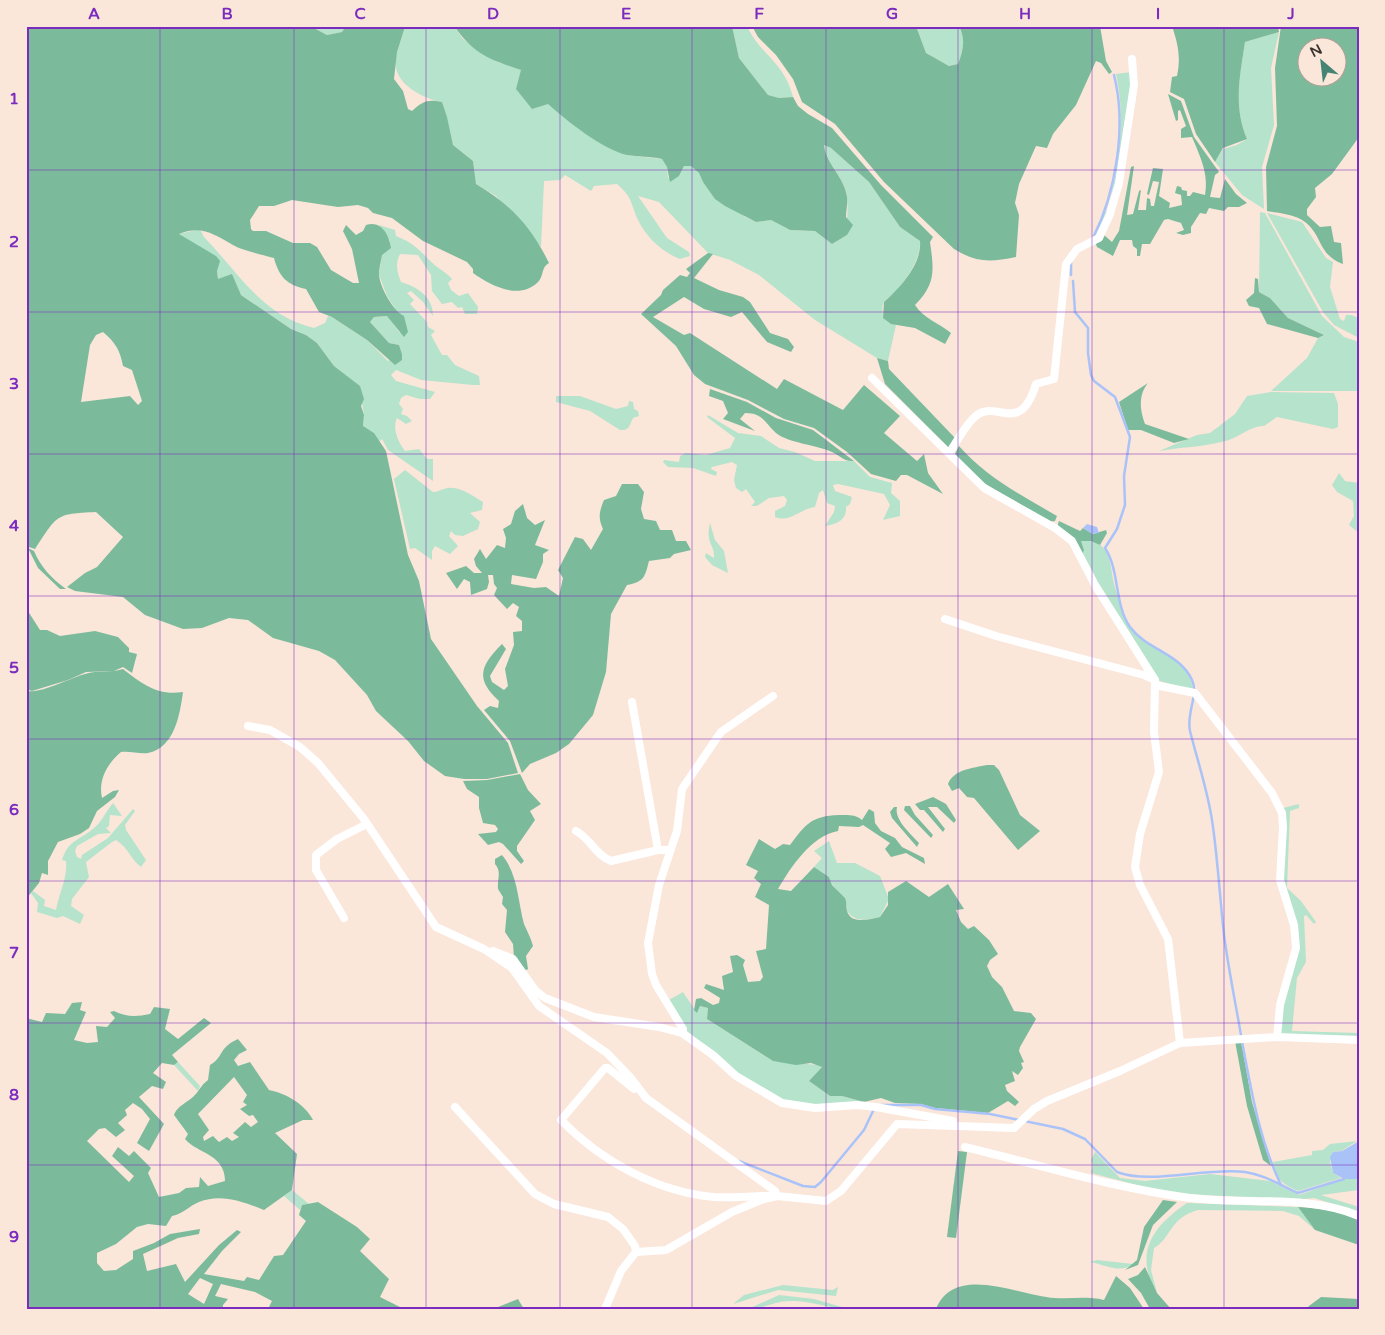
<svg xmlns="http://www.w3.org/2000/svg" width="1385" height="1335" font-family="'Varela Round',sans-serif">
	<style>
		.green { fill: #b6e3cb }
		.forest { fill: #7bbb9b; fill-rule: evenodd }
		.water { fill: #a9c3f9 }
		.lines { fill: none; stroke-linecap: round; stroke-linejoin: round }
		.stream { stroke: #a9c3f9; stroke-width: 2.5 }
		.minor { stroke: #fff; stroke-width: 8 }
		.grid { fill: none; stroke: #7b2cbf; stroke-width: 1; stroke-opacity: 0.55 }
		.neatline { fill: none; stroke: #7b2cbf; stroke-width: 2 }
		.grid-label { font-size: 16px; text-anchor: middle; font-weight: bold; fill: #7b2cbf }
	</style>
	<rect width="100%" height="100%" fill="#fbe6da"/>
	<!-- green -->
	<g class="green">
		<path d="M310,26H346L342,32L327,35Z"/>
		<path d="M405,26H454L463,39L498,62L522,70L548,104L593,137L627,155L662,159L667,167L668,178L679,176L684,166H691L699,173L703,182L745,217L756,222L771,220L790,230L815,231L832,244L847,235C846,220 850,201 845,188C839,173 826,161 824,145L831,148L869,182L900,227L920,241C921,259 906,281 893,294C891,296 886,299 884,302C881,307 883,313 883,318L896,325L888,361L877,358L815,320L759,275L730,260L708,253L659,202L638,196L667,238L689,252L690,256L680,259C662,252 646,237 638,220C630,202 633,198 617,184L594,186L591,191L565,175L560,180L544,181L541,247L496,196L476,184L473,161L453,145L442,102C425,99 400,87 396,68C393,54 403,39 405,26Z"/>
		<path d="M732,26H747C760,55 784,61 793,97L779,98L768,95L739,58Z"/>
		<path d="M916,26H959C966,40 963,51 958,64L949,66L926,53Z"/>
		<path d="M1279,32L1271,68L1274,125L1262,167L1264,209L1242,195L1215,162L1223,149L1237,145L1247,139C1233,106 1240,76 1245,42Z"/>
		<path d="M1131,72L1132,85L1112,205L1097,233L1103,215L1108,209C1119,166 1126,118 1116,74Z"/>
		<path d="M1260,212L1265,213L1322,316L1344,337L1359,342V391H1271L1307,358L1318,338L1324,335L1288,318L1270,298L1259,292Z"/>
		<path d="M1267,213L1302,222L1326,258L1333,262L1330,287L1340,319L1344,321L1346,315H1351L1359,318V338L1334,325L1323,312Z"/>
		<path d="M379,225L395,230L396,236C421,246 421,255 440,269C445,273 448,274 452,279L448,283L451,290L459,296L468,293L478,307L477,314H465L462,307L458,308L452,302L442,304L432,291L431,275L418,255L400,254C395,264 397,272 401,282C417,287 433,296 433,316L423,302L411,291L407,293L414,300L410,304L427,322L428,327L435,331L431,335L442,355H447L455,365L479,376L480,385H473L421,380L396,370L391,375L396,381L435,392L430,399H420L406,395L401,398L399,404L403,409L401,414L407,416L412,421L406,424L397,418C392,428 398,442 405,451L419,449L427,459H433V481L388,450L382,439L380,441L374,437V433L363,427L364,415L359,386L334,366L317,343L306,335L291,329L218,279L217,271L179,234L200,229L204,237C239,273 262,316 314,328L325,323L328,316L332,317L367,340L388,361L402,354L399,345L389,343L370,322L374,317L388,316L400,333L398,313L387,296L379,275L382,254L390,241Z"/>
		<path d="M1271,392L1334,393L1338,404V427L1333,429L1277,417L1264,426C1253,425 1240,436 1229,440C1206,447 1182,447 1159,451L1197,435L1210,433L1235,414L1247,396Z"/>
		<path d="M556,396H580L616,409L628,406L629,401L633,402L634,409L638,411L639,416L633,418L629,427L625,430H620L590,411L556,402Z"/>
		<path d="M708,415L738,433L761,436L779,448L795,452L815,461H854L870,477L892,483L891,493L900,501V516L883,520L890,505L884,494L838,484L833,485L835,491L852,497L850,504L846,507C847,520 837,524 825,526L834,512L835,506L827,503L823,490L819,493L815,507C799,509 791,523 775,517V511L785,506L787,500L784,496L769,498L757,506H751L755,502L746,489L742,492L736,488L734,480L737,465L732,462L712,467L711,469L717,472L716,476L693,468L668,467L663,462L664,460L679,462L680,456L686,453L706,455L730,448L735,438L707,417Z"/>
		<path d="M405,470L433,492C438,492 439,490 444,489C458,484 472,496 483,502L482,510L470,513L480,522L478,529L463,536L455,535L451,531L449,536L458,546L450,554L435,546L432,551V560L415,548L410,549L394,479Z"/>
		<path d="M1339,473L1345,481L1359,483V533L1349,525L1354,516L1353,501L1337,492L1332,485Z"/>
		<path d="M710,523L715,540L724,551L728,573L712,565L705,557L706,553L714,558C715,544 705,544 710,523Z"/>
		<path d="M1086,540C1111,542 1110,565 1114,584C1118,597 1122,612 1128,624C1143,652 1192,655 1193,691L1157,680L1100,589L1082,555L1084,550L1081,541Z"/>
		<path d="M113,803L122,816L110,815L109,826L106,828L111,833L98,834L77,846L75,851L77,857L81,859L82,855L108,838L133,809L135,811L125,825L126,830L146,860L141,867C131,860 128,847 116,840L112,842L86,862L89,877L72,899L71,906L84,915L80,924L63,916L57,918L37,912L38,903L31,893L33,891L45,900L44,906L56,910C59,893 68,877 66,861L62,860C69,839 79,841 94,828C102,822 106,811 113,803Z"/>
		<path d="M1299,804V808L1290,811L1287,888L1301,901L1316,922L1314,924L1306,915L1304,916L1306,962L1297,978L1292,1031L1359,1033V1036L1278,1035L1281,1011L1298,952L1282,881L1283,808Z"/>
		<path d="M829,841L837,863H855L880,876L889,899L880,917C866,920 856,923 847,911C848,896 833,891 829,877L814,867L822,858L814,851Z"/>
		<path d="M683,992L697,1013L700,1006L708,1008L707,1019L773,1061L818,1065L822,1067L809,1081L830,1096H842L864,1102L815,1106L779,1100L737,1074L686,1030L667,1001Z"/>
		<path d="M178,1062L200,1086L198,1091L174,1065Z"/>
		<path d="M1357,1141L1341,1151L1333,1152L1330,1162L1333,1173L1341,1178L1298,1191C1281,1183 1278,1181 1273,1162L1312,1155V1151L1323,1150L1330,1144Z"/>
		<path d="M1095,1152L1120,1178L1145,1181L1210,1174L1270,1181L1299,1195L1345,1179H1359V1190L1321,1195L1359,1207V1212L1314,1198L1294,1200L1187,1194L1156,1190L1091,1173L1093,1166L1091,1160Z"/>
		<path d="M292,1190L309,1204L302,1205L300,1210L284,1196Z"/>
		<path d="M1187,1203L1298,1207L1315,1230L1299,1216L1283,1211L1198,1210C1169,1218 1171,1239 1154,1248L1151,1270L1157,1293C1133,1253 1153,1226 1187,1203Z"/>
		<path d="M1097,1260L1133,1264C1120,1274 1106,1265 1090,1262Z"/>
		<path d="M783,1285L833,1290L838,1287L836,1296L778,1290L733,1304L744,1295Z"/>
		<path d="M779,1295L814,1299L849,1309C829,1309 810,1300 790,1301C775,1301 763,1309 748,1309Z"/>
	</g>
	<!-- forest -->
	<g class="forest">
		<path d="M26,26H310L327,35L342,32L346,26L405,27L397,52L394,79L403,91L408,109L412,111C423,101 428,99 442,102L447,117L453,145L473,161L476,184C511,205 531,226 549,263C541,267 544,276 538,282C519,301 490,285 473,273V269L467,262L423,241L392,218L373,213L368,208L358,205L338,207L292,200L274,206H259L250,220L251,229L253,231H266L293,243H310L317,247L331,270L353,283H359L352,249L343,231L346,225L356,235L363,231L366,225C381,220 389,234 391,248L382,255C381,261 379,268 379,275C380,287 393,311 404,316L408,332L404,337L387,316L374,317L370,322L389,343L399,345L402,354V360L395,365L367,340L332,317L319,312L306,289C287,285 279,277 274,258C263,255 241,250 233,245C213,234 202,225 179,234L216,256L220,261L217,271L218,279L232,274L241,295L291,329L306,335L317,343L334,366L360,386L364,399L361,406L364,415L363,426L374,433L386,451L408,555L419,581L431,639L477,706L508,743L518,773L487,779H464L445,776L424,761L408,741L376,711L367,695L335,660L319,651L273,638L248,620L229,618L202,628L183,629L145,615L123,597L75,591L67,587L85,573L97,567L123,537L96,512C54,514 58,515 35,549L26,546ZM103,332C115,342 120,350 123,366L132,370L142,401L138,405L130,396L81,402L90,345L96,335Z"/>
		<path d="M454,26H732L739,58L768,95L779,98L793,97L798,106L808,114L832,128L881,185L933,237L930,242C934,270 936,284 915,305C923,318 939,323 951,333L945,344L915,328L891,324L883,318L884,302C900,288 922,264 920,241L900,227L869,182L831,148L824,145C826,164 845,178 847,197C848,203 846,210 846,217L853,225L847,235L832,244L815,231L790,230L771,220L756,222L725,206L715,199L703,182L699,173L691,166H684L679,176L670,182L667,167L662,159C650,156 638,157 627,155C602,149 567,121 548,104L532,109L516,89L521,70C489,59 475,55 454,26Z"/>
		<path d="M752,26H916L926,53L949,66L958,64C963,51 966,40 959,26H1100L1106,61L1112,72L1109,74L1101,63L1096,61L1076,105L1053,134L1047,148L1036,146L1019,184L1015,203L1019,215L1016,257C990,262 977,263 954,249L884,182L835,124L802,102L793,79L776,55L758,37Z"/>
		<path d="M1172,26H1278L1279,32L1245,42C1240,76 1233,106 1247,139L1223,148L1215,162L1196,134L1184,99L1170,92L1172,77L1177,76C1181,57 1178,44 1172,26Z"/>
		<path d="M1281,26H1359V137L1332,174L1315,188L1316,197L1307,209V215L1320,227L1331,226L1334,242L1341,243L1343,264C1318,255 1323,236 1305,222C1295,214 1278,213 1267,211L1266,167L1277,126L1275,68ZM1308,48H1338V78H1308Z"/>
		<path d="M1168,94L1181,101L1194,137L1219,172L1215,175L1210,197L1220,198L1225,179L1236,194L1247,203L1239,207H1228L1224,211L1209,208L1206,214L1200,213L1191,227V233L1183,235L1176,233L1184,230L1181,223L1168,219L1164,220L1150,244H1142L1140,256H1137V249L1133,246L1132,240H1120L1113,256L1097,247L1095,242L1104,235L1112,242L1119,231L1131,167L1134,166L1127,215L1133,214L1139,191L1141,190L1138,210H1146L1147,198L1150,199L1151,206H1154L1159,182L1153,181L1149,195L1147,194L1153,168L1163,169L1159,196L1170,203L1169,208L1182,205L1181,195L1175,193L1177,186L1181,187L1182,190L1187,191V196H1190L1193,192L1205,195C1209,174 1200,156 1192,137L1181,138V129L1186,126L1180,110L1178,111V120L1176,121Z"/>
		<path d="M708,253L713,254L694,278L719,290L743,297L750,302L770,333L788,339L794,347L791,352L767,342L742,312L731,317L704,309L684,297L653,317L684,335L690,333L777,389L784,379L843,410L864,385L900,416L884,433L917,461L924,454L928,473L943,494L907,475H901L896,481L871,474L847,452L814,428L784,419L748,400L705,384L694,375L676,346L641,314L661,295L663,290L680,275L687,277L690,273L686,269Z"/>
		<path d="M1255,278L1258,279L1259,292L1270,298L1288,318L1324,335L1318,338L1267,324L1259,308L1249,306L1246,300L1254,293Z"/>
		<path d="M877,358L888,361L889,369L955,438L950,449L885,384Z"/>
		<path d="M1148,383C1138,395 1140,410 1145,424L1189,439L1174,443L1141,430H1128L1119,402Z"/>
		<path d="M710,389L747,402L776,418L813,430L854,461C844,462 841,456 832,452C817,445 788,443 776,433C764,422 763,413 745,413L740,419L755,431L723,419L728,413L723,401L709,396Z"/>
		<path d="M959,446C986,477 1021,495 1057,516L1055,521L1049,522L984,483L954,456Z"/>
		<path d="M622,484H638L644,492L641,509L644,519L656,521L660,530H672L676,541H686L691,550L674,554L670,558L649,561C645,577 644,582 627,585L611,614L606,672L593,715L569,744L556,753L530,764L522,773L510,741L484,710L490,706L498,708L499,701C475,679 480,666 502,644L506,649L490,676L492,682L504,690L508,686L505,669L514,645L513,632L522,631V621L516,616L519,607L513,603L507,609L494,595L497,588L494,584L493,575H488L489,582L487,589L471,595L470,582L464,579L457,589L446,573L466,566L474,573H482L476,566L474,559L480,549L486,559L497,545L505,548L506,538L503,529L511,524L515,511L523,504L527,518L535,525L545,520L535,545L549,550L543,554V562L536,579L512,575L511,584L534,588L546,587L559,596L563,578L558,570L575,537L583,539L591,550L603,529C598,518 599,512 604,500L616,496Z"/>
		<path d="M1059,521L1080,531L1083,528L1093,534L1106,530L1107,533L1100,545L1091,541H1081L1084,550L1082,555L1057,527Z"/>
		<path d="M28,548L34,551C40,566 52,579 66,589H60L38,568Z"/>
		<path d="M26,608L40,630H47L60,636L95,631L118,637L129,648V652L137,654L132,673L123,667L114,671L86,672L68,680L32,691L26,689Z"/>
		<path d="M123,669C142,684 158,696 183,692C180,713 175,748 148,753C139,754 130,751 121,752C107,764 98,780 102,798L113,791L119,790L115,797L97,811L89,828L80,834L58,842L48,861V875L42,873L39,883L26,899V691C41,694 70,678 85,674C98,670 110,673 123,669Z"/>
		<path d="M987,765H994L999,770L1020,815L1040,831L1018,850L974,798L967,797L959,788L952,791L948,784C954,769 973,768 987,765Z"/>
		<path d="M520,774L528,790L541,804L530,811L535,820L517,846V851L524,861L521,864L503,844L499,842L488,845L478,834L496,832L498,829L495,825L483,823L479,808V797L467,789L463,781L487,780Z"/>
		<path d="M933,797L946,804L956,820L954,823L937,807H928L945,829L943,832L924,810H920L915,804Z"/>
		<path d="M905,806H910L915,815L933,835L931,838L904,810Z"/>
		<path d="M894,807H897C894,820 911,834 919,843L917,847L892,818L890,812Z"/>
		<path d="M869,809L874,812L875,823L881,831L895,838L902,847L924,858L925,864L906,853L891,857L885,849L890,843L863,825L859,827L839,826L838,831C811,836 791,867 778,889L791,891L814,867L829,877L832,885L845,898C847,903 846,907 847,911C851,925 870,919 880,917L888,905V892L906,881L929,897L948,884L964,909L956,910L961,922L968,929L974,926L989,940L998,954L990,960L987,966L992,977L1002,987L1014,1011L1031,1013L1036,1019L1020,1047L1019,1051L1024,1062L1021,1063L1023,1068L1018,1075L1012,1071L1015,1081L1005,1085L1007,1091L1019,1102L1015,1106L1008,1101L988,1113L935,1108L921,1104L895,1103L881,1098L864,1102L842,1096H830L809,1081L822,1067L811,1063L796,1065L773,1061L707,1019L708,1008L700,1006L697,1013L694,1010L696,999L701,998L713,1005L719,1003L720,998L704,988L706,984L724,990L722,976L733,972L730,956L737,955L745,960L743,965L748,982L760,981L763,977L756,951L766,949L769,905L755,897L761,884L754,878L758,871L746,865L759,839L775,849L783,844L790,845C806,824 811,816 839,815C848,815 855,814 862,820Z"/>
		<path d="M502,855C518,874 518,902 524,924C527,931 531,938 533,946L526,956L528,969L524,971L514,958L513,944L505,932L507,910L502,904L503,897L498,889C497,879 502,872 495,864V859Z"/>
		<path d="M82,1002L80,1010L86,1012L74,1040L87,1043L98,1042L96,1026L107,1027L115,1018L110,1012L114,1011C126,1017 136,1017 150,1014L154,1007L170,1009L165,1029L178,1039L204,1018L211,1023L172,1055L178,1062L174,1065L162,1063L153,1073L166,1082L163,1089L152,1086L139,1097L164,1124L149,1151L137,1143L150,1119L142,1109L133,1103L125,1110L127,1115L118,1123L125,1130L116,1137L105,1128L99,1129L87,1141L129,1182L134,1176L112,1156L118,1147L129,1156L134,1151L151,1168L148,1173L159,1197L179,1193L186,1188L199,1187L200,1177L208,1186L225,1181C225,1154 198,1154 185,1139L188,1134L174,1115C177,1106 188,1102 194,1096C200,1090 201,1085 208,1080L210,1065C224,1057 218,1048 238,1039L247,1050L239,1054L234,1060L238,1066L250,1062L269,1090C285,1093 305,1104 313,1120H303L275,1133L297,1154L292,1190L264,1210C244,1202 221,1193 199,1202C189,1206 183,1214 172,1216L166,1226L148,1224L137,1227L116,1244L97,1253V1263L104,1271L116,1270L133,1259V1251L154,1243L170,1234L200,1229L199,1234L178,1238L143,1254L147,1271L176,1264L185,1282L219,1245L237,1230L241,1232L222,1251L204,1274L244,1281L247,1277L259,1280L274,1256L283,1255L306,1221L299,1215L302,1205L318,1202L357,1227L370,1239L360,1251L389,1279L380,1297L404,1309H268L272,1301L255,1292L221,1284L215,1296L228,1299L223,1305V1309H26V1018L42,1022L46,1013L65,1014L72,1003ZM234,1077L247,1095L243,1102L247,1105L240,1109L249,1116L253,1115L258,1122L251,1127L245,1122L233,1133L239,1137L232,1141L227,1137L219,1142L213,1136L204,1141L203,1137L209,1130L198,1114ZM200,1278L213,1284L204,1304L188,1294Z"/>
		<path d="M1235,1041H1241L1252,1102L1271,1166L1263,1160L1247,1106Z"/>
		<path d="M958,1151L967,1152L956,1238L947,1237Z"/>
		<path d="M1163,1200L1177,1202L1153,1225L1138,1265L1125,1270L1137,1260L1144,1227Z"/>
		<path d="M1298,1207C1320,1208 1339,1211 1359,1220V1245L1315,1230Z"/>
		<path d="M1145,1267L1157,1293L1171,1309H1150L1141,1293L1128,1279L1138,1275Z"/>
		<path d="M1116,1276L1130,1288L1144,1309H936C955,1262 1021,1297 1055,1298C1072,1299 1087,1296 1104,1300Z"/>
		<path d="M1321,1297L1359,1299V1309H1305Z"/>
		<path d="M518,1299L524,1309H493Z"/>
	</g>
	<!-- water -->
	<g class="water">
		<path d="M1087,524L1097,527L1099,533L1093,534L1083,528Z"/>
		<path d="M1359,1141V1179H1344L1333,1173L1330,1157L1333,1152L1342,1151Z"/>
	</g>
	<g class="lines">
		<!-- stream -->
		<g class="stream">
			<path d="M1093,238C1116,192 1127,126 1114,75"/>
			<path d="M1071,262V275"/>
			<path d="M1073,281L1075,312L1088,328V353L1091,375L1094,381L1115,397L1130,437L1124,476L1125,505L1117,529L1105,548C1120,571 1114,604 1130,627C1147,650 1180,653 1192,680C1199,695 1186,713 1190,731C1198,763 1209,794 1213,827C1218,863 1220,899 1224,935C1229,973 1237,1010 1243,1047C1252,1094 1260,1142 1281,1185"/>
			<path d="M881,1105H921L935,1109L990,1114L1063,1129L1085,1139L1117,1172C1151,1185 1206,1167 1245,1172C1265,1175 1280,1185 1298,1193L1344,1179"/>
			<path d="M739,1161L803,1186L815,1187L821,1182L864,1130L874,1109"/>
		</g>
		<!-- minor -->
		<g class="minor">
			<path d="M872,378L984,488L1055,528L1072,541L1095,585L1155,680"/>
			<path d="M949,453C957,442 966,423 977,415C998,400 1020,436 1036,384L1054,379L1066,264L1077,249L1099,238L1110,214L1119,183L1134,85L1132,59"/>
			<path d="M945,619L996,636L1144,675L1155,680L1154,732L1159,772L1140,834L1135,867L1140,885L1168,939L1180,1043"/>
			<path d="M1155,685L1195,693L1272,793L1282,813L1283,827L1280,880L1294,925L1296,948L1280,1005L1277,1037"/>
			<path d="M632,702L658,850"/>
			<path d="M248,726L270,730L300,747L318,763L364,819L436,927L484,949L512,968L539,1006L607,1053L630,1077L646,1098L775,1191L777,1196"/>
			<path d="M576,831C590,838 596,856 611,861L658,850H670"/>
			<path d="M344,918L316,870V855L337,839L367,824"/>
			<path d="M493,951L513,959L535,990L545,998L594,1017L659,1027L682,1033L713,1055L736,1076L782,1103L815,1108L857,1105L876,1107L953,1121"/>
			<path d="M682,1033L683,1029L656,985L652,974L648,943L659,885L677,831L682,789L721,732L773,696"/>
			<path d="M634,1089L608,1068H605L561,1120C601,1161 657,1192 714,1197C732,1198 750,1196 768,1196"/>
			<path d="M455,1107L535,1194L554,1204L608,1217L623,1229L635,1246L636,1252"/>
			<path d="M965,1147C1040,1165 1114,1188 1190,1198C1246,1205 1307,1194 1359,1216"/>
			<path d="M605,1309L621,1271L636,1252L666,1250L732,1212L764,1199L777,1196L826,1201L841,1191L897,1124L1014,1128L1034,1109L1047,1101L1120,1071L1180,1043L1277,1037L1359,1040"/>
		</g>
	</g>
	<!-- grid -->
	<path class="grid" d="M160,26V1309M294,26V1309M426,26V1309M560,26V1309M692,26V1309M826,26V1309M958,26V1309M1092,26V1309M1224,26V1309M26,170H1359M26,312H1359M26,454H1359M26,596H1359M26,739H1359M26,881H1359M26,1023H1359M26,1165H1359"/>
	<!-- border -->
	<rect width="1385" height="1335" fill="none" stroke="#fbe6da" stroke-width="55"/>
	<!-- north arrow -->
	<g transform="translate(1322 62) rotate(332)"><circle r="24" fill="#fbe6da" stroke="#af9f96"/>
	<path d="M0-4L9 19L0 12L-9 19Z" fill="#438473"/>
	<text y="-8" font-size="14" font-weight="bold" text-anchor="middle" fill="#3c3430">N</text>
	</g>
	<rect x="28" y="28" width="1330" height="1280" class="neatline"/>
	<g class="grid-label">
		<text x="94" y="19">A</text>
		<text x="227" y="19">B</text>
		<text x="360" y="19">C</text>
		<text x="493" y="19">D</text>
		<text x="626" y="19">E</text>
		<text x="759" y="19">F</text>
		<text x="892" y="19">G</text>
		<text x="1025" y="19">H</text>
		<text x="1158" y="19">I</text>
		<text x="1291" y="19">J</text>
		<text x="14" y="104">1</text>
		<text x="14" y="247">2</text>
		<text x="14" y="389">3</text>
		<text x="14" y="531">4</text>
		<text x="14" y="673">5</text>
		<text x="14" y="815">6</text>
		<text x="14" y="958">7</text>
		<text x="14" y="1100">8</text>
		<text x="14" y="1242">9</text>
	</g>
</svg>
